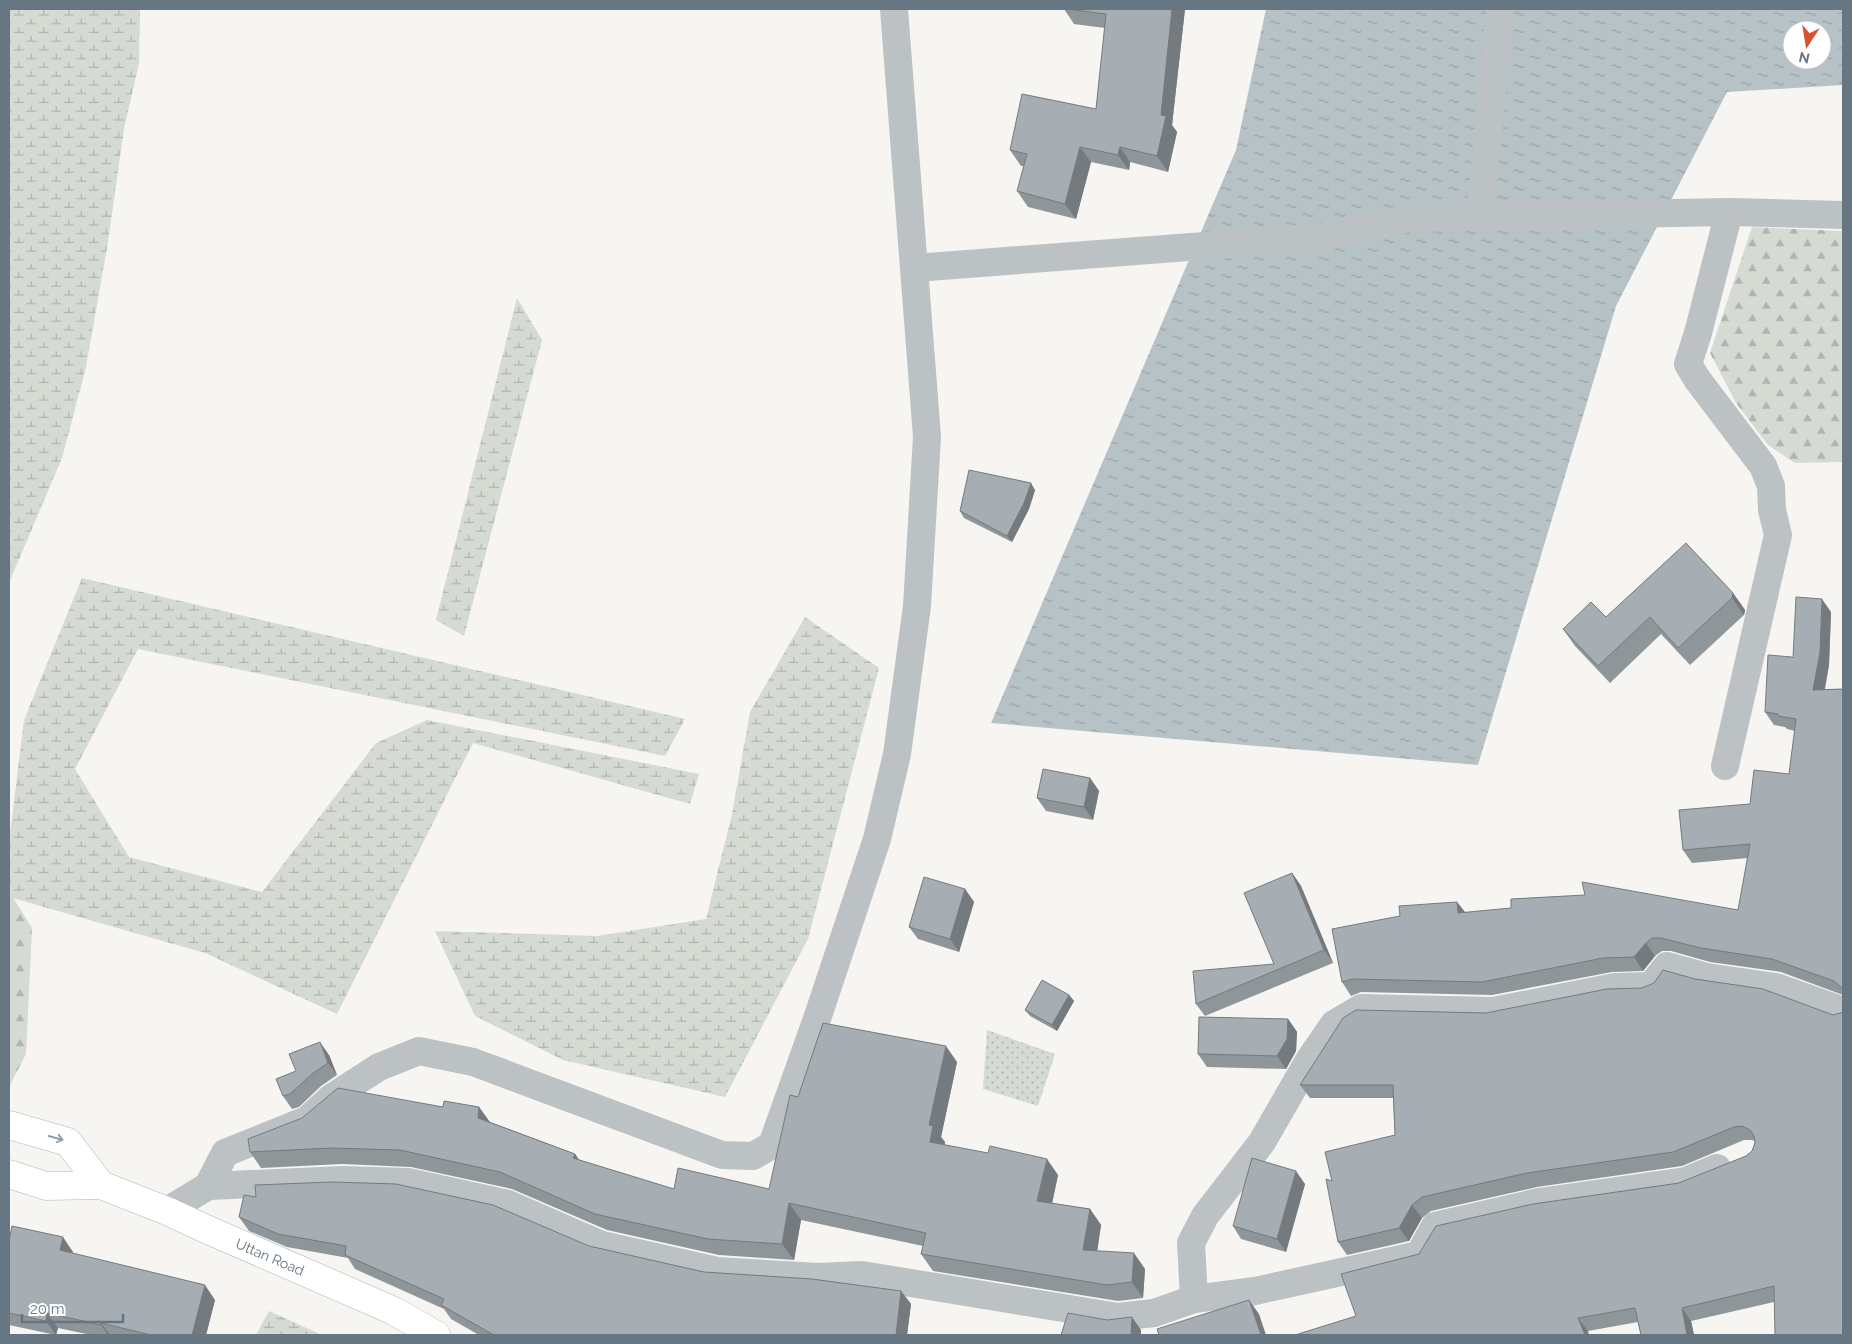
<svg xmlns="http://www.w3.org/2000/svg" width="1852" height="1344" font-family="Raleway,sans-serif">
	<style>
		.grass { fill: url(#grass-dots) }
		.forest { fill: url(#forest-firs) }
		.wetland { fill: url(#wetland-marsh) }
		.water { fill: url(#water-ripples); fill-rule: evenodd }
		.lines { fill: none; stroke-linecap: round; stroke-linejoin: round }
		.major-casing { stroke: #b0b5b9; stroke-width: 29 }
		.minor { stroke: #bcc1c4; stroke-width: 28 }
		.major { stroke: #fff; stroke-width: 28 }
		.wall { fill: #8f969a }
		.shaded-wall { fill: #747a7d }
		.building { fill: #a6aeb3; stroke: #747a7d }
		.oneway { stroke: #949fa8 }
		.labels { text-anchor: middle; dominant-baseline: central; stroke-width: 5; stroke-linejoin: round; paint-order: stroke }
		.street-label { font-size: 14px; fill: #667682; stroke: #fff }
	</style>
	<defs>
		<pattern id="grass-dots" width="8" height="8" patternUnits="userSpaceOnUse" patternTransform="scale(1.25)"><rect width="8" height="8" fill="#d5dad2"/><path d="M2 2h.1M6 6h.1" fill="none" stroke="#b1b5b0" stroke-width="1.8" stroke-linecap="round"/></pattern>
		<pattern id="forest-firs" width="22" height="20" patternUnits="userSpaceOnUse" patternTransform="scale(1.25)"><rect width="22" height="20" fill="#d5dad2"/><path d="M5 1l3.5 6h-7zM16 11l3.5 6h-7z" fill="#b1b5b0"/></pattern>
		<pattern id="wetland-marsh" width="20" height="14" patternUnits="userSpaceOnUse" patternTransform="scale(1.25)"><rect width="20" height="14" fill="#d5dad2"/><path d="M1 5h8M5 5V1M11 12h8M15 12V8" fill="none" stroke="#b1b5b0"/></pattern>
		<pattern id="water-ripples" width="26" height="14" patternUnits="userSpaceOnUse" patternTransform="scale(1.25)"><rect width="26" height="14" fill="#b6c2c6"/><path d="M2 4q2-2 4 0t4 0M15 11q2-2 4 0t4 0" fill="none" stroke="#98a2a6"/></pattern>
	</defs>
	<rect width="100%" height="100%" fill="#f6f5f2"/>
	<!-- grass -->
	<path class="grass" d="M987,1030L1055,1054L1038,1106L983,1089Z"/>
	<!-- forest -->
	<g class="forest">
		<path d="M1752,227L1843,231V462L1795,463L1768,445L1736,403L1710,353Z"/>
		<path d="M9,891L32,928L26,1054L9,1087Z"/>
	</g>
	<!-- wetland -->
	<g class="wetland">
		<path d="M9,9H140L139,63L124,129L108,242L86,367L62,458L9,583Z"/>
		<path d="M517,298L542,340L464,636L436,620Z"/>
		<path d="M82,578L685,719L665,756L138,649L75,769L129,857L262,892L376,743L427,720L699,774L690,804L473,743L337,1014L205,953L9,897V842L24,720Z"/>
		<path d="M805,617L879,668L808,939L725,1097L563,1060L475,1016L435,931L597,936L706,919L732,814L750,712Z"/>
		<path d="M269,1311L322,1335H256Z"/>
	</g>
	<!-- water -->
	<path class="water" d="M1266,9H1843V85L1727,92L1616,306L1478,765L991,723L1236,150ZM1792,30H1822V60H1792Z"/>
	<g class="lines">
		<!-- major casing -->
		<g class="major-casing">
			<g id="major">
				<path d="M9,1125L68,1142L101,1185"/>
				<path d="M9,1174L46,1186L101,1185L167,1211L206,1229L394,1311L436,1335"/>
			</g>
		</g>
		<!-- minor -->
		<g class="minor">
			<path d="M1480,217L1500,9"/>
			<path d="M915,268L1322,237L1409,218L1729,212L1843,215"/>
			<path d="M1725,766L1778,535L1772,510L1771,486L1763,466L1697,379L1688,364L1698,333L1729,212"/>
			<path d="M208,1186L343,1180L408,1182L508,1204L602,1245L717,1271L818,1277L862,1275L1118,1317L1154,1313L1194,1299L1255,1291L1419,1255L1435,1226L1539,1202L1686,1181L1717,1168"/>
			<path d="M167,1211L208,1186L225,1153L307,1120L331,1098L379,1067L419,1051L473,1062L722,1155L753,1156L772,1145L818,1016L877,839L897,754L917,606L927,437L894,9"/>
			<path d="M1194,1299L1191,1243L1205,1216L1262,1142L1308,1062L1334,1024L1361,1008L1493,1011L1615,987L1651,986L1667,966L1707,977L1776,987L1835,1008L1843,1013"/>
		</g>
		<!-- major -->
		<use href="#major" class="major"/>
	</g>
	<!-- wall -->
	<g class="wall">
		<path d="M1064,9H1185L1172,125L1177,132L1168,172L1130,162L1129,170L1091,162L1076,219L1028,207L1017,191L1024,166H1021L1010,150L1096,109L1105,28L1074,24Z"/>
		<path d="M1035,490L1029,509L1012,542L964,518L960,511Z"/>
		<path d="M1733,593L1745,610L1744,615L1690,665L1661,634L1610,683L1575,646L1563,629L1606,617Z"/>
		<path d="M1831,612L1829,665L1825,689H1843V995L1781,972L1710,962L1671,951H1662L1655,956L1643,971L1612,972L1492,995L1361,992L1351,996L1342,982L1400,916L1457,902L1465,912L1738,910L1748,858L1692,863L1683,850L1750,804L1789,774L1795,731L1787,729L1785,727L1774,725L1765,712L1793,658Z"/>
		<path d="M1090,778L1099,791L1093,820L1046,811L1037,798Z"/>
		<path d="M1292,873L1301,886L1333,963L1205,1016L1196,1004L1274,964Z"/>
		<path d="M965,889L974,902L959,952L918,939L909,927Z"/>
		<path d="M1069,995L1074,1001L1057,1031L1030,1016L1025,1010Z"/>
		<path d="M1486,1013L1833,1015L1774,1302L1691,1321L1694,1335H1641L1638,1322L1588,1331L1356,1316L1419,1254L1679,1183L1746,1156L1752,1151L1755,1143V1141L1752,1140H1744L1682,1166L1537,1187L1431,1211L1422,1218L1409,1241L1347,1255L1338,1242L1332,1181L1395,1135L1393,1098H1310L1300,1085Z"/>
		<path d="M1288,1019L1297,1032L1296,1051L1286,1069L1207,1067L1198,1054Z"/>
		<path d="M329,1055L337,1075L321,1086L299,1107L292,1109L283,1096L296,1071Z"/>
		<path d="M957,1062L941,1137L945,1142L944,1145L1058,1175L1052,1203L1090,1209L1101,1225L1097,1251L1145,1269L1143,1298L1118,1301L933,1271L921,1254L923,1246L801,1220L794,1260L719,1255L607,1230L512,1189L411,1167L342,1164L261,1168L250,1152L443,1107H479L490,1122L575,1154L579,1160L674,1189H769L798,1097Z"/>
		<path d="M1305,1184L1286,1252L1241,1239L1233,1226Z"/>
		<path d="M239,1217L589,1246L704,1272L901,1291L911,1304L907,1335H479L451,1319L444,1309L355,1269L348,1258L287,1247L249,1231Z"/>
		<path d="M9,1241L73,1252V1253L215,1300L206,1335H91L58,1328L56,1335L9,1325Z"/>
	</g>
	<!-- shaded-wall -->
	<g class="shaded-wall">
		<path d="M1172,9H1185L1172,125L1177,132L1168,172L1157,156Z"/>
		<path d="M1080,147L1091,162L1076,219L1065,204Z"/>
		<path d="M1120,147L1130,162L1129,170L1118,155Z"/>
		<path d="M1031,483L1035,490L1029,509L1012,542L1007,536Z"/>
		<path d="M1733,593L1745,610L1744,615L1732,598Z"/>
		<path d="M1822,599L1831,612L1829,665L1822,703L1813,690Z"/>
		<path d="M1090,778L1099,791L1093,820L1084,807Z"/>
		<path d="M1292,873L1301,886L1333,963L1324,950Z"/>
		<path d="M965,889L974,902L959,952L950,939Z"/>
		<path d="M1457,902L1467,915L1458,913Z"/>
		<path d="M1646,943L1655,956L1643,971L1634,957Z"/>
		<path d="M1069,995L1074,1001L1057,1031L1052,1025Z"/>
		<path d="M1288,1019L1297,1032L1296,1051L1286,1069L1277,1056Z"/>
		<path d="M320,1042L329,1055L337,1075L328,1063Z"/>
		<path d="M946,1046L957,1062L941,1137L945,1142L942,1159L930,1142L929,1125Z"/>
		<path d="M479,1107L491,1124L478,1118Z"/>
		<path d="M575,1154L586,1170L573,1158Z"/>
		<path d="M1047,1159L1058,1175L1049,1218L1037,1201Z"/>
		<path d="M1296,1171L1305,1184L1286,1252L1277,1239Z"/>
		<path d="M789,1203L801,1220L794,1260L782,1244Z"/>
		<path d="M1412,1205L1422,1218L1409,1241L1399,1228Z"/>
		<path d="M1090,1209L1101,1225L1095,1266L1083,1250Z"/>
		<path d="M63,1237L73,1252L71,1264L60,1250Z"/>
		<path d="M1134,1253L1145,1269L1143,1298L1132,1282Z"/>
		<path d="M205,1285L215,1300L206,1335H192Z"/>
		<path d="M901,1291L911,1304L907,1335H896Z"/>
		<path d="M1249,1300L1259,1314L1266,1335H1261Z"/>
		<path d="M1682,1308L1691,1321L1694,1335H1687Z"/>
		<path d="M47,1313L58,1328L56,1335L46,1321Z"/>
		<path d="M1132,1317L1141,1330V1335H1131Z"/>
		<path d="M1578,1318L1588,1331L1589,1335H1585Z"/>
		<path d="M101,1323L110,1335H108L101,1325Z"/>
	</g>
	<!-- building -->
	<g class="building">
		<path d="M1067,9H1172L1161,115L1166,116L1157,156L1120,147L1118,155L1080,147L1065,204L1017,191L1027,154L1010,150L1022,94L1096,109L1106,14Z"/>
		<path d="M969,470L1031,483L1024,503L1007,536L960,511Z"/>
		<path d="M1686,543L1733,593L1732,598L1678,648L1650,617L1598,666L1563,629L1591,602L1606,617Z"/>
		<path d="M1796,597L1822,599L1820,652L1813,690L1843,689V989L1834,981L1772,959L1701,948L1661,938H1652L1646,943L1634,957L1603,958L1482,982L1352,979L1342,982L1332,929L1400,916L1399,906L1457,902L1458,913L1511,908V899L1585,895L1582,882L1738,910L1750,844L1683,850L1679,810L1750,804L1754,770L1789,774L1796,719L1778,716V714L1765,712L1768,655L1792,657L1793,658Z"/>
		<path d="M1043,769L1090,778L1084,807L1037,798Z"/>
		<path d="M1292,873L1324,950L1196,1004L1193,971L1274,964L1244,893Z"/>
		<path d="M924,877L965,889L950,939L909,927Z"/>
		<path d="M1663,970L1695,979L1763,989L1833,1015L1841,1013L1843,1011V1335H1775L1774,1286L1682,1308L1687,1335H1641L1635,1308L1578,1318L1585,1335H1295L1356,1316L1341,1274L1419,1254L1436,1226L1533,1204L1679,1183L1746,1156L1752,1151L1755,1143L1754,1136L1750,1130L1742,1126L1734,1127L1673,1152L1527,1173L1422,1197L1412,1205L1399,1228L1338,1242L1326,1179L1332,1181L1325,1152L1395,1135L1393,1085H1300L1343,1018L1356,1010L1486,1013L1607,989L1642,988L1654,983Z"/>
		<path d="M1042,980L1069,995L1052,1025L1025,1010Z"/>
		<path d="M1199,1017L1288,1019L1287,1039L1277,1056L1198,1054Z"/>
		<path d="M823,1023L946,1046L929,1125L933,1126L930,1142L988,1153L990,1146L1047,1159L1037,1201L1090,1209L1083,1250L1134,1253L1132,1282L1107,1285L921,1254L926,1233L789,1203L782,1244L708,1239L595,1214L500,1172L400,1150L331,1148L250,1152L248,1139L302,1118L338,1088L443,1107L444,1101L479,1107L478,1118L575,1154L573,1158L674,1189L678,1168L769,1189L790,1095L798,1097Z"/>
		<path d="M320,1042L328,1063L312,1074L290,1094L283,1096L276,1079L296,1071L289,1054Z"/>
		<path d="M1252,1158L1296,1171L1277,1239L1233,1226Z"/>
		<path d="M333,1182L396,1184L493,1205L589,1246L704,1272L812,1279L901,1291L896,1335H494L441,1305L444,1299L345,1255L346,1246L278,1234L239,1217L244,1195L256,1197L255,1185Z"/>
		<path d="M12,1226L63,1237L60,1250L205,1285L192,1335H151L101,1323V1325L47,1313L46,1321L9,1313V1241Z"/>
		<path d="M1249,1300L1261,1335H1159L1157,1329Z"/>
		<path d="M1068,1313L1107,1320L1132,1317L1131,1335H1061Z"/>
	</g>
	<!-- one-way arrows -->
	<defs><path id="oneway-shaft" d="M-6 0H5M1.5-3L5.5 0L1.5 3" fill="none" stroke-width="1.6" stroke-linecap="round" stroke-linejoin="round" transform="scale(1.25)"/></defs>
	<use class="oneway" href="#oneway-shaft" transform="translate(56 1138) rotate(16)"/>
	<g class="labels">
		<!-- street labels -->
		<g class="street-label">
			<text transform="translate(270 1257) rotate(23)">Uttan Road</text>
		</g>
	</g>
	<!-- border -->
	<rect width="1852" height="1344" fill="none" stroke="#667682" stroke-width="20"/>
	<!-- north arrow -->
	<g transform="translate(1807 45) rotate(192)"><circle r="24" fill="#ffffff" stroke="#c2c8cd"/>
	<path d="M0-4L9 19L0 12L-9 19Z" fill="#d85230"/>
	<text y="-8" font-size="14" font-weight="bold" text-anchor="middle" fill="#667682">N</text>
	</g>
	<!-- scale -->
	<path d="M22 1314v8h101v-8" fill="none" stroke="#667682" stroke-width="2.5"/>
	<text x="30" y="1314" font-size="15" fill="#667682" stroke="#ffffff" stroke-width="4" paint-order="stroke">20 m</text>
</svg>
